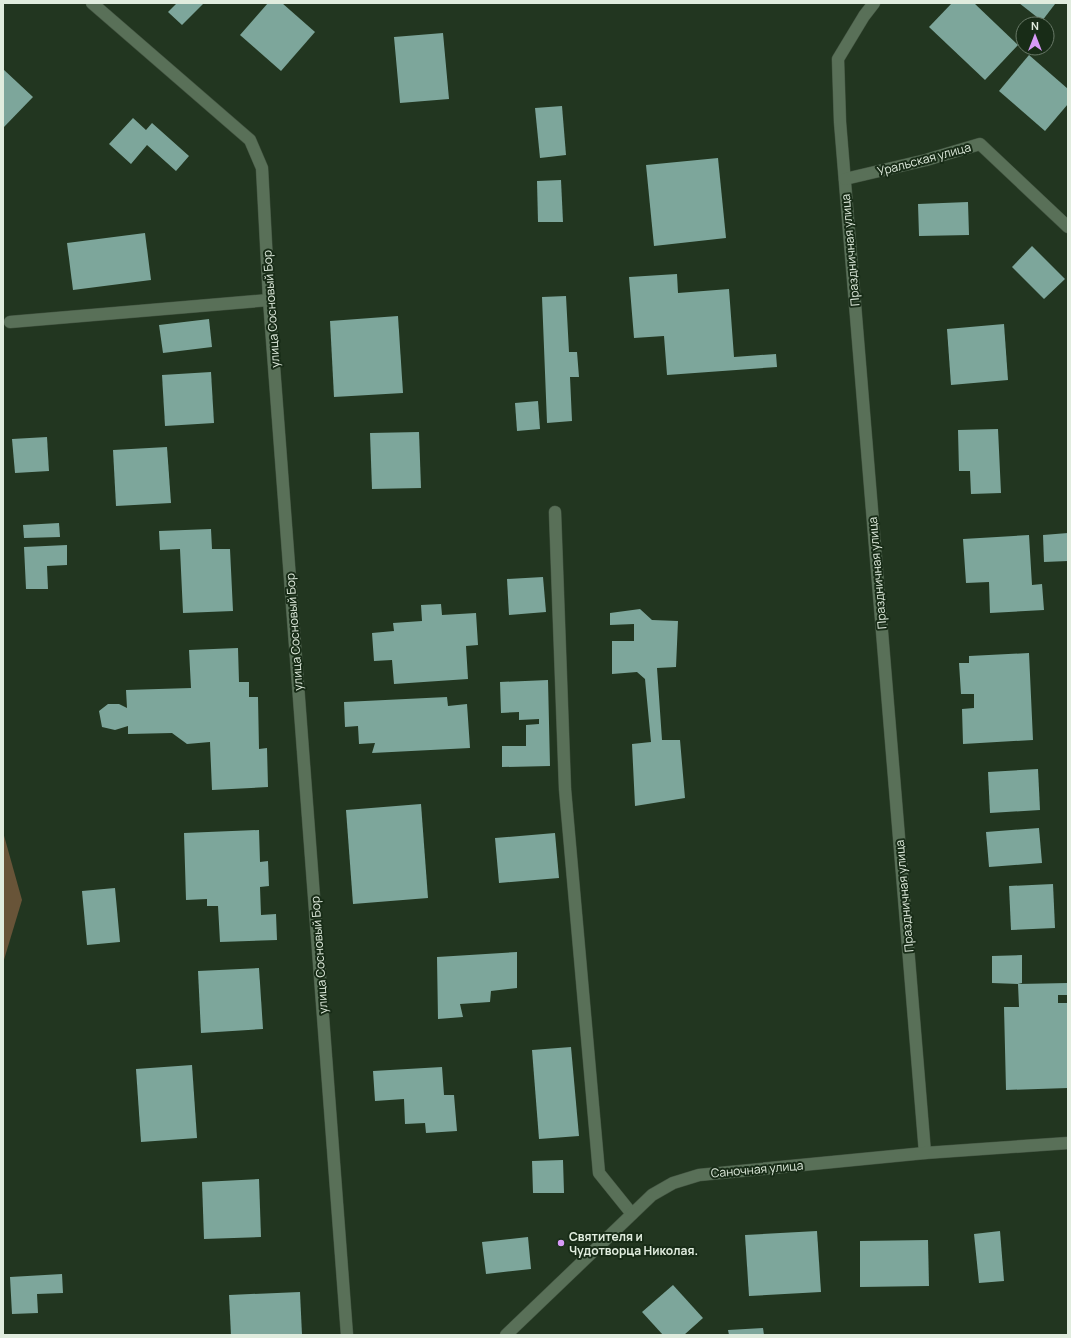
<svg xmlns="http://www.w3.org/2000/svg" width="1071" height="1338" font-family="Manrope,sans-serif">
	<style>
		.forest { fill: #685438 }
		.building { fill: #7da69b }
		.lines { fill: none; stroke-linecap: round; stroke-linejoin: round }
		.minor-casing { stroke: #425340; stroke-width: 13 }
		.minor { stroke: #597058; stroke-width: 12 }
		.poi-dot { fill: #d89af8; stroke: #182c17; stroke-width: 1.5 }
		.labels { text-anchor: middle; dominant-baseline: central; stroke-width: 4; stroke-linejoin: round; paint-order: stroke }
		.street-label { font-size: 12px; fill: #e0ecde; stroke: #182c17 }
		.poi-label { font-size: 12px; font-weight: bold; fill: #e0ecde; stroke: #182c17; text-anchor: start }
	</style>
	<rect width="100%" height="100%" fill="#223620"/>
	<!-- forest -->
	<path class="forest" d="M3,832L22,900L3,963Z"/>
	<!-- building -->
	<g class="building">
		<path d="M177,3H204L182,25L168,12Z"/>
		<path d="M268,3H282L315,32L281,71L240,35Z"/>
		<path d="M952,3H974L1018,45L985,80L929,27Z"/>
		<path d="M1019,3H1053L1055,4L1042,21Z"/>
		<path d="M443,33L449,99L400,103L394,37Z"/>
		<path d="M1029,55L1068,89V104L1045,131L999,91Z"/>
		<path d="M3,69L33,97L3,128Z"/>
		<path d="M562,106L566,155L540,158L535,108Z"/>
		<path d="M133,118L146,130L152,123L189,156L176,171L147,145L131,164L109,144Z"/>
		<path d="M718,158L726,238L654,246L646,165Z"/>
		<path d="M561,180L563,222H538L537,181Z"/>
		<path d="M968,202L969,235L919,236L918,204Z"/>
		<path d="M145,233L151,280L73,290L67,243Z"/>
		<path d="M1032,246L1065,279L1044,299L1012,267Z"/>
		<path d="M677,274L678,293L729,289L734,357L776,354L777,367L667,375L664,336L634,338L629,277Z"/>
		<path d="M566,296L569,352H577L579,377H570L572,421L547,423L542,297Z"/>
		<path d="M398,316L403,393L334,397L330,321Z"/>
		<path d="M209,319L212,347L163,353L159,325Z"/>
		<path d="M1004,324L1008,380L951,385L947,329Z"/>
		<path d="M211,372L214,423L165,426L162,375Z"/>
		<path d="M538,401L540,429L517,431L515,403Z"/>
		<path d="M998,429L1001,493L971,494L970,471H959L958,430Z"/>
		<path d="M419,432L421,488L372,489L370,433Z"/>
		<path d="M47,437L49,471L15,473L12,439Z"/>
		<path d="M167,447L171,503L116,506L113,450Z"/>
		<path d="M59,523L60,537L24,538L23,525Z"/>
		<path d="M211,529L212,549H230L233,611L183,613L180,549L160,550L159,531Z"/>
		<path d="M1068,533V561L1044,562L1043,535Z"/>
		<path d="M1029,535L1032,585L1042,584L1044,610L990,613L989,582L966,583L963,539Z"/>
		<path d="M67,545V565L47,566L48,589H26L24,547Z"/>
		<path d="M543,577L546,612L509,615L507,579Z"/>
		<path d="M441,604L442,615L476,613L478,645L466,646L468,679L394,684L392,660L374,661L372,633L394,631L393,623L422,621L421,605Z"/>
		<path d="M640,609L652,620L678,621L676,667L657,668L662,740H680L685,798L635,806L632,744L651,742L645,679L637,672L612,674V641H634V624L610,625V613Z"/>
		<path d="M238,648L239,682H249V697H258L259,749L267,748L268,787L212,790L210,742L187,744L172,733L128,734V726L115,730L102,727L99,711L108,704H119L127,708L126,690L191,688L189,650Z"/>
		<path d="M1029,653L1033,740L963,744L962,709L974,708V694H961L959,663H969V656Z"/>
		<path d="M548,680L550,766L502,767V746H526V725L539,724V719L519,720V712L501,713L500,682Z"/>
		<path d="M447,697L448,706L467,704L470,748L372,753L375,743L359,744L358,726L345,727L344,702Z"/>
		<path d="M1038,769L1040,810L990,813L988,772Z"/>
		<path d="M421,804L428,898L353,904L346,810Z"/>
		<path d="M1039,828L1042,863L989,867L986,832Z"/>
		<path d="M259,830L260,862L268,861L269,886L260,887L261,915L276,914L277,940L220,942L218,906H207V899L186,900L184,833Z"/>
		<path d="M555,833L559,878L499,883L495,838Z"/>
		<path d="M1053,884L1055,928L1011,930L1009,886Z"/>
		<path d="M115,888L120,942L87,945L82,891Z"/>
		<path d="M517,952V988L491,991L490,1002L460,1004L463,1017L438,1019L437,957Z"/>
		<path d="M1022,955V983L1018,984L992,983V956Z"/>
		<path d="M259,968L263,1029L201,1033L198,971Z"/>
		<path d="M1068,983V995H1058V1003H1068V1088L1006,1090L1004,1007H1019L1018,984Z"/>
		<path d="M571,1047L579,1136L539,1139L532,1050Z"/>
		<path d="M192,1065L197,1138L141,1142L136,1069Z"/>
		<path d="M442,1067L444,1095H454L457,1131L426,1133L425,1123L405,1124L404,1099L375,1101L373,1071Z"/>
		<path d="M563,1160L564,1193H533L532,1161Z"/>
		<path d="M259,1179L261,1237L204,1239L202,1182Z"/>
		<path d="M817,1231L821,1292L749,1296L745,1235Z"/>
		<path d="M1000,1231L1004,1281L979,1283L974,1234Z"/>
		<path d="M528,1237L531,1269L486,1274L482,1242Z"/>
		<path d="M928,1240L929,1286L860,1287V1241Z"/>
		<path d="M62,1274L63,1293L37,1294L38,1313L12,1314L10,1277Z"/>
		<path d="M673,1285L703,1318L684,1335H663L642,1312Z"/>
		<path d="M300,1292L302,1335H231L229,1295Z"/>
		<path d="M763,1328L764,1335H729L728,1330Z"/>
	</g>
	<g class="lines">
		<!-- minor casing -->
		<g class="minor-casing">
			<g id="minor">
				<path d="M92,3L250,140L262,168L269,300L347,1335"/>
				<path d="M874,3L864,16L838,59L840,122L925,1153"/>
				<path d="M845,179L926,160L980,144L1068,227"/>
				<path d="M10,322L269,300"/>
				<path d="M555,512L565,789L599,1173L632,1214"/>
				<path d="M506,1335L652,1195L673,1183L699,1175L925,1153L1068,1143"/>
			</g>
		</g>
		<!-- minor -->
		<use href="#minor" class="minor"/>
	</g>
	<!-- markers -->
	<circle class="poi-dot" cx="561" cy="1243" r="4"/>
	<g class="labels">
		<!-- street labels -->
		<g class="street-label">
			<text transform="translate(924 159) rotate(-15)">Уральская улица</text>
			<text transform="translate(850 250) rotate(-95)">Праздничная улица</text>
			<text transform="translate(271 309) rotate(-94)">улица Сосновый Бор</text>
			<text transform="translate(877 573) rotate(-95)">Праздничная улица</text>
			<text transform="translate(294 632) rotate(-94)">улица Сосновый Бор</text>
			<text transform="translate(904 896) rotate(-95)">Праздничная улица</text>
			<text transform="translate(319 955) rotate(-94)">улица Сосновый Бор</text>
			<text transform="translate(757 1169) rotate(-5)">Саночная улица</text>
		</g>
		<!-- poi labels -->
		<g class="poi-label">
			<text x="569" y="1236">Святителя и<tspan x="569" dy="14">Чудотворца Николая.</tspan></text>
		</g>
	</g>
	<!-- border -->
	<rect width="1071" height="1338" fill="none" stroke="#e0ecde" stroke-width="8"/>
	<!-- north arrow -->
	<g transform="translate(1035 36)"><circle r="19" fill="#182c17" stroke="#687967"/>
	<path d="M0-3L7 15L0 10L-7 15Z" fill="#d89af8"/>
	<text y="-6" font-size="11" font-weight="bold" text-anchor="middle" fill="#e0ecde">N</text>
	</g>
</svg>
